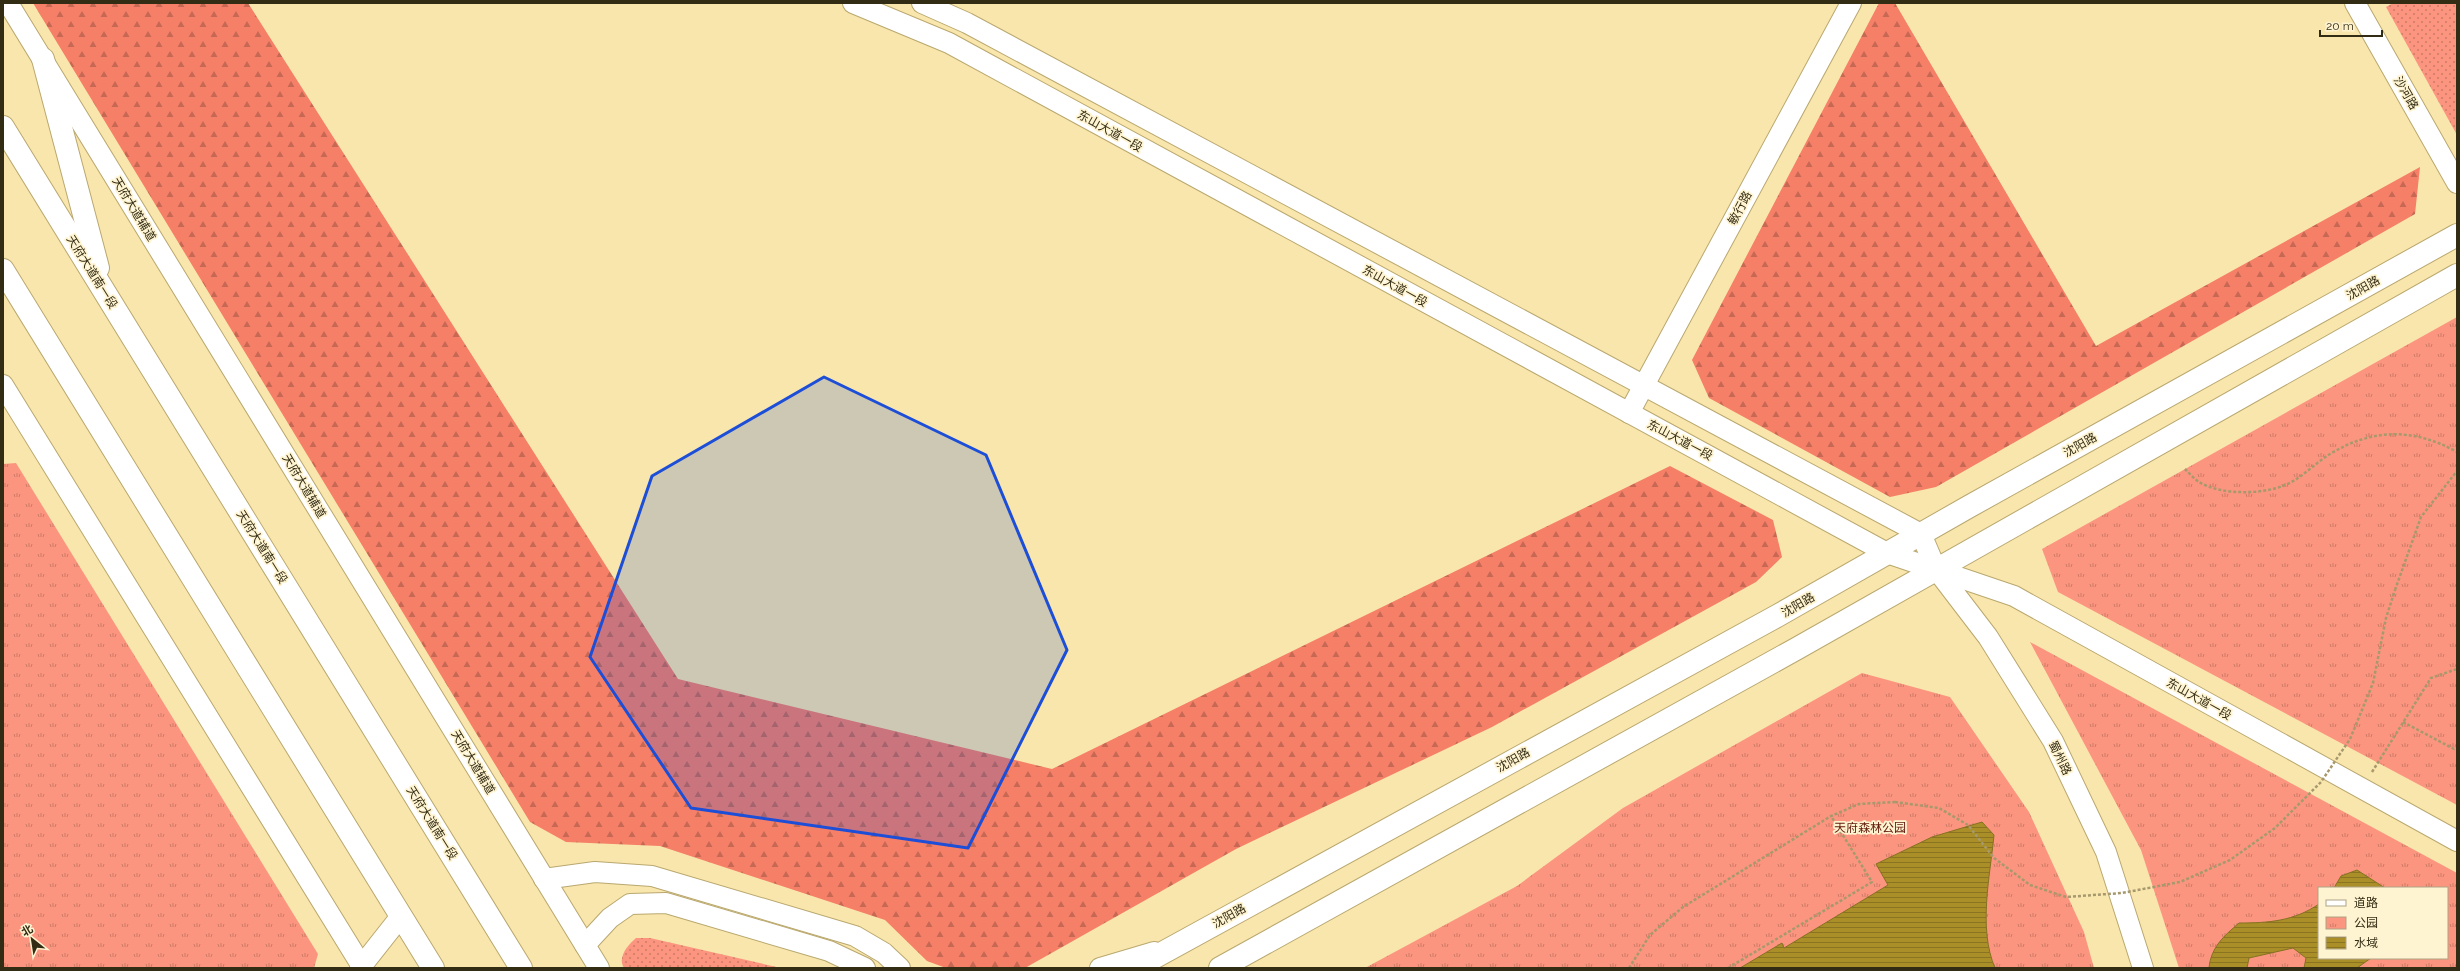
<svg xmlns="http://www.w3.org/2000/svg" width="2460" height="971" font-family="Raleway,'Noto Sans SC',sans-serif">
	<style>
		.grass { fill: url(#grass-dots) }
		.forest { fill: url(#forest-firs) }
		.park { fill: url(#park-tufts); fill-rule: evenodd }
		.water { fill: url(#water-rules); stroke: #867122 }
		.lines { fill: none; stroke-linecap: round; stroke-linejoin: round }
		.minor-casing { stroke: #b9a86f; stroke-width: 22 }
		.major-casing { stroke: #b9a86f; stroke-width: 24 }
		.highway-casing { stroke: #b9a86f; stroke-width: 24 }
		.path { stroke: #a7996d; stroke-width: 2.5; stroke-dasharray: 3 2; stroke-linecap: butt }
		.minor { stroke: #fff; stroke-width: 20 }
		.major { stroke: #fff; stroke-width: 22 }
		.highway { stroke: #fff; stroke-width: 22 }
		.path-bridge { stroke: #a7996d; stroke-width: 2.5; stroke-dasharray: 3 2; stroke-linecap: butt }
		.marked { fill: #1d4ed8; fill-opacity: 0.2; stroke: #1d4ed8; stroke-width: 3; stroke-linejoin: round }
		.labels { text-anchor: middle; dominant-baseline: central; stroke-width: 3.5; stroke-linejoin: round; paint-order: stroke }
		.street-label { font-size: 12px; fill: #332c14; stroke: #fff4d1 }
		.park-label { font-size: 12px; fill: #61180a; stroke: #fff4d1 }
	</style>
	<defs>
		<pattern id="grass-dots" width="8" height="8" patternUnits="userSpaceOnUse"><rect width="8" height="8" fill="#fc957f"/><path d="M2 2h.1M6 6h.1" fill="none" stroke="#cd7a67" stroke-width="1.8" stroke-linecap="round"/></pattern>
		<pattern id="forest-firs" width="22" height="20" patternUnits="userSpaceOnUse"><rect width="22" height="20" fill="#f57f67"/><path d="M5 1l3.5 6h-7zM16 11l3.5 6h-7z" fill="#c76854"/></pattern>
		<pattern id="park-tufts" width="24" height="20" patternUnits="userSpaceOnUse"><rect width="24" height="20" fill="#fc957f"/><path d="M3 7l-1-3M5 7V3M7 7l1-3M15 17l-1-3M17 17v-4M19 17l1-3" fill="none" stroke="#cd7a67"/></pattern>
		<pattern id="water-rules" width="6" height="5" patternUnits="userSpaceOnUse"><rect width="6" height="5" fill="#aa8e28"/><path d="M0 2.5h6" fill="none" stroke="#8b7421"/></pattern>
	</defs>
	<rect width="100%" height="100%" fill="#f9e6ac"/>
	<!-- grass -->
	<g class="grass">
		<path d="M2393,3H2457V135L2386,7Z"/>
		<path d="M636,938H650L781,968H624C617,957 628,945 636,938Z"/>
	</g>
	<!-- forest -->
	<g class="forest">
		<path d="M33,3H248L678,679L1052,769L1670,466L1773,520L1782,557L1756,582L1492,727L1236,849L1025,968H946L927,961L885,920L660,846L566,842L530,822Z"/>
		<path d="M1879,3H1895L2096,346L2420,167L2415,214L1936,487L1890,497L1709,398L1692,360Z"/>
	</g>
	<!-- park -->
	<g class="park">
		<path d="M2457,317V805L2058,592L2042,549Z"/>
		<path d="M16,463L318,954L314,968H3V464Z"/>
		<path d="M2030,642L2457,873V968H2179L2141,850ZM2319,888H2447V958H2319Z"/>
		<path d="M1862,673L1950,697L2029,812L2084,932L2094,968H1365L1517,886L1623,808Z"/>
	</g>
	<!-- water -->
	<g class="water">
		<path d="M1982,822L1994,835C1990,877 1978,928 1995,968H1740L1782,943L1784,948L1888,885L1876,864L1932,837Z"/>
		<path d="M2357,870L2385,888H2334L2341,876Z"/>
		<path d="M2319,904V958H2371L2357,968H2304L2306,958L2293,948L2249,958L2247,968H2209C2211,947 2224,936 2239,923C2269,923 2294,921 2319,904Z"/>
	</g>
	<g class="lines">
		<!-- minor casing -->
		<g class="minor-casing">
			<g id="minor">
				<path d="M8,3L599,968"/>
				<path d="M853,3L949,43L1887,553L2014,596L2457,841"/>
				<path d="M922,3L967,23L1921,534L1936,569L1988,637L2053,741L2106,852L2143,968"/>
				<path d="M2355,3L2457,183"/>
				<path d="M3,385L363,968"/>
				<path d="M1629,413L1851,3"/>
				<path d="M544,879L595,872L652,876L855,936L884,953L900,968"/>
				<path d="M585,945L610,918L630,904L666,903L829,951L865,968"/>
				<path d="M360,968L401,916"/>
				<path d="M1100,968L1154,952"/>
			</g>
		</g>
		<!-- major casing -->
		<g class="major-casing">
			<g id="major">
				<path d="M1135,968L1777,616L1970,506L2457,235"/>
				<path d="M1220,968L1796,649L2457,275"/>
			</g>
		</g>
		<!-- highway casing -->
		<g class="highway-casing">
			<g id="highway">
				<path d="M43,59L98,268"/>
				<path d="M3,127L521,968"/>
				<path d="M3,270L433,968"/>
			</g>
		</g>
		<!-- path -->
		<g class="path">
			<path d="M2185,469C2189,473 2194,479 2199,482C2220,495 2262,495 2285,485C2301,479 2315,463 2330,454C2373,428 2414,428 2457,452"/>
			<path d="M2395,590L2421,517L2457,471"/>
			<path d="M2403,722L2454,749L2457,747"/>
			<path d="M2372,772L2431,678L2457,669"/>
			<path d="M1629,968L1650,935L1683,907L1831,816L1859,804L1895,802"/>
			<path d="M1728,968L1872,882L1831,816"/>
		</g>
		<!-- minor -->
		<use href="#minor" class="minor"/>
		<!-- major -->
		<use href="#major" class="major"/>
		<!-- highway -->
		<use href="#highway" class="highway"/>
		<!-- path-bridge -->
		<path class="path-bridge" d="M1895,802L1939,808L1968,825L1994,858L2030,885L2066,897L2122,893L2180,882L2230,860L2275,828L2321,782L2350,739L2373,683L2386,618L2395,590"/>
	</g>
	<!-- marked area -->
	<path class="marked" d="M824,377L986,455L1067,650L968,848L691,808L590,657L652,476Z"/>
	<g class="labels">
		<!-- street labels -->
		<g class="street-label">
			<text transform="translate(2406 93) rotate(60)">沙河路</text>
			<text transform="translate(1110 131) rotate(29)">东山大道一段</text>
			<text transform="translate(1740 208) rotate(-62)">敏行路</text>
			<text transform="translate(134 209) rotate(59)">天府大道辅道</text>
			<text transform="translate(92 272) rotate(58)">天府大道南一段</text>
			<text transform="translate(1395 286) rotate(29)">东山大道一段</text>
			<text transform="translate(2363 288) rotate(-29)">沈阳路</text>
			<text transform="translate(1680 440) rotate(28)">东山大道一段</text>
			<text transform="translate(2080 445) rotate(-29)">沈阳路</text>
			<text transform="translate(304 486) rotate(59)">天府大道辅道</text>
			<text transform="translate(262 547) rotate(58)">天府大道南一段</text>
			<text transform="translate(1798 605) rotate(-30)">沈阳路</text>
			<text transform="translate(2199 699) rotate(29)">东山大道一段</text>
			<text transform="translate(2060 758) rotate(64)">蜀州路</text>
			<text transform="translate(1513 760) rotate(-29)">沈阳路</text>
			<text transform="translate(473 762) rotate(59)">天府大道辅道</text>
			<text transform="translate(432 823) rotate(58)">天府大道南一段</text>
			<text transform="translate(1229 916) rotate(-29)">沈阳路</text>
		</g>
		<!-- park labels -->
		<g class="park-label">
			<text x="1870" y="828">天府森林公园</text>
		</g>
	</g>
	<!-- border -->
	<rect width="2460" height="971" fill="none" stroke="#332c14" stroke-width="8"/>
	<!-- legend -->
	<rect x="2318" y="887" width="130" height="72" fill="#fff4d1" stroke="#ada485"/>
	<rect x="2326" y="900" width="20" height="6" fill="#ffffff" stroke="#ada485"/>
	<text x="2354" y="907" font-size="12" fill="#332c14">道路</text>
	<rect x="2326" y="917" width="20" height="12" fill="url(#park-tufts)" stroke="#ada485"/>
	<text x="2354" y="927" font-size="12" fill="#332c14">公园</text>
	<rect x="2326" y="937" width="20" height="12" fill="url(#water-rules)" stroke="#ada485"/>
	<text x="2354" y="947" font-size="12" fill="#332c14">水域</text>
	<!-- north arrow -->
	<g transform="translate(32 939) rotate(330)" stroke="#fff4d1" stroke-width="3" paint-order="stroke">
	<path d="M0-3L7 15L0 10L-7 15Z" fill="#332c14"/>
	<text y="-6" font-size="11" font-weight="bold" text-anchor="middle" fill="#332c14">北</text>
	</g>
	<!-- scale -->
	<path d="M2320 30v6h62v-6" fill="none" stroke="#332c14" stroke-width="2"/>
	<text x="2326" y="30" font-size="12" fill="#332c14" stroke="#fff4d1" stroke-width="3" paint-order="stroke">20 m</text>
</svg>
